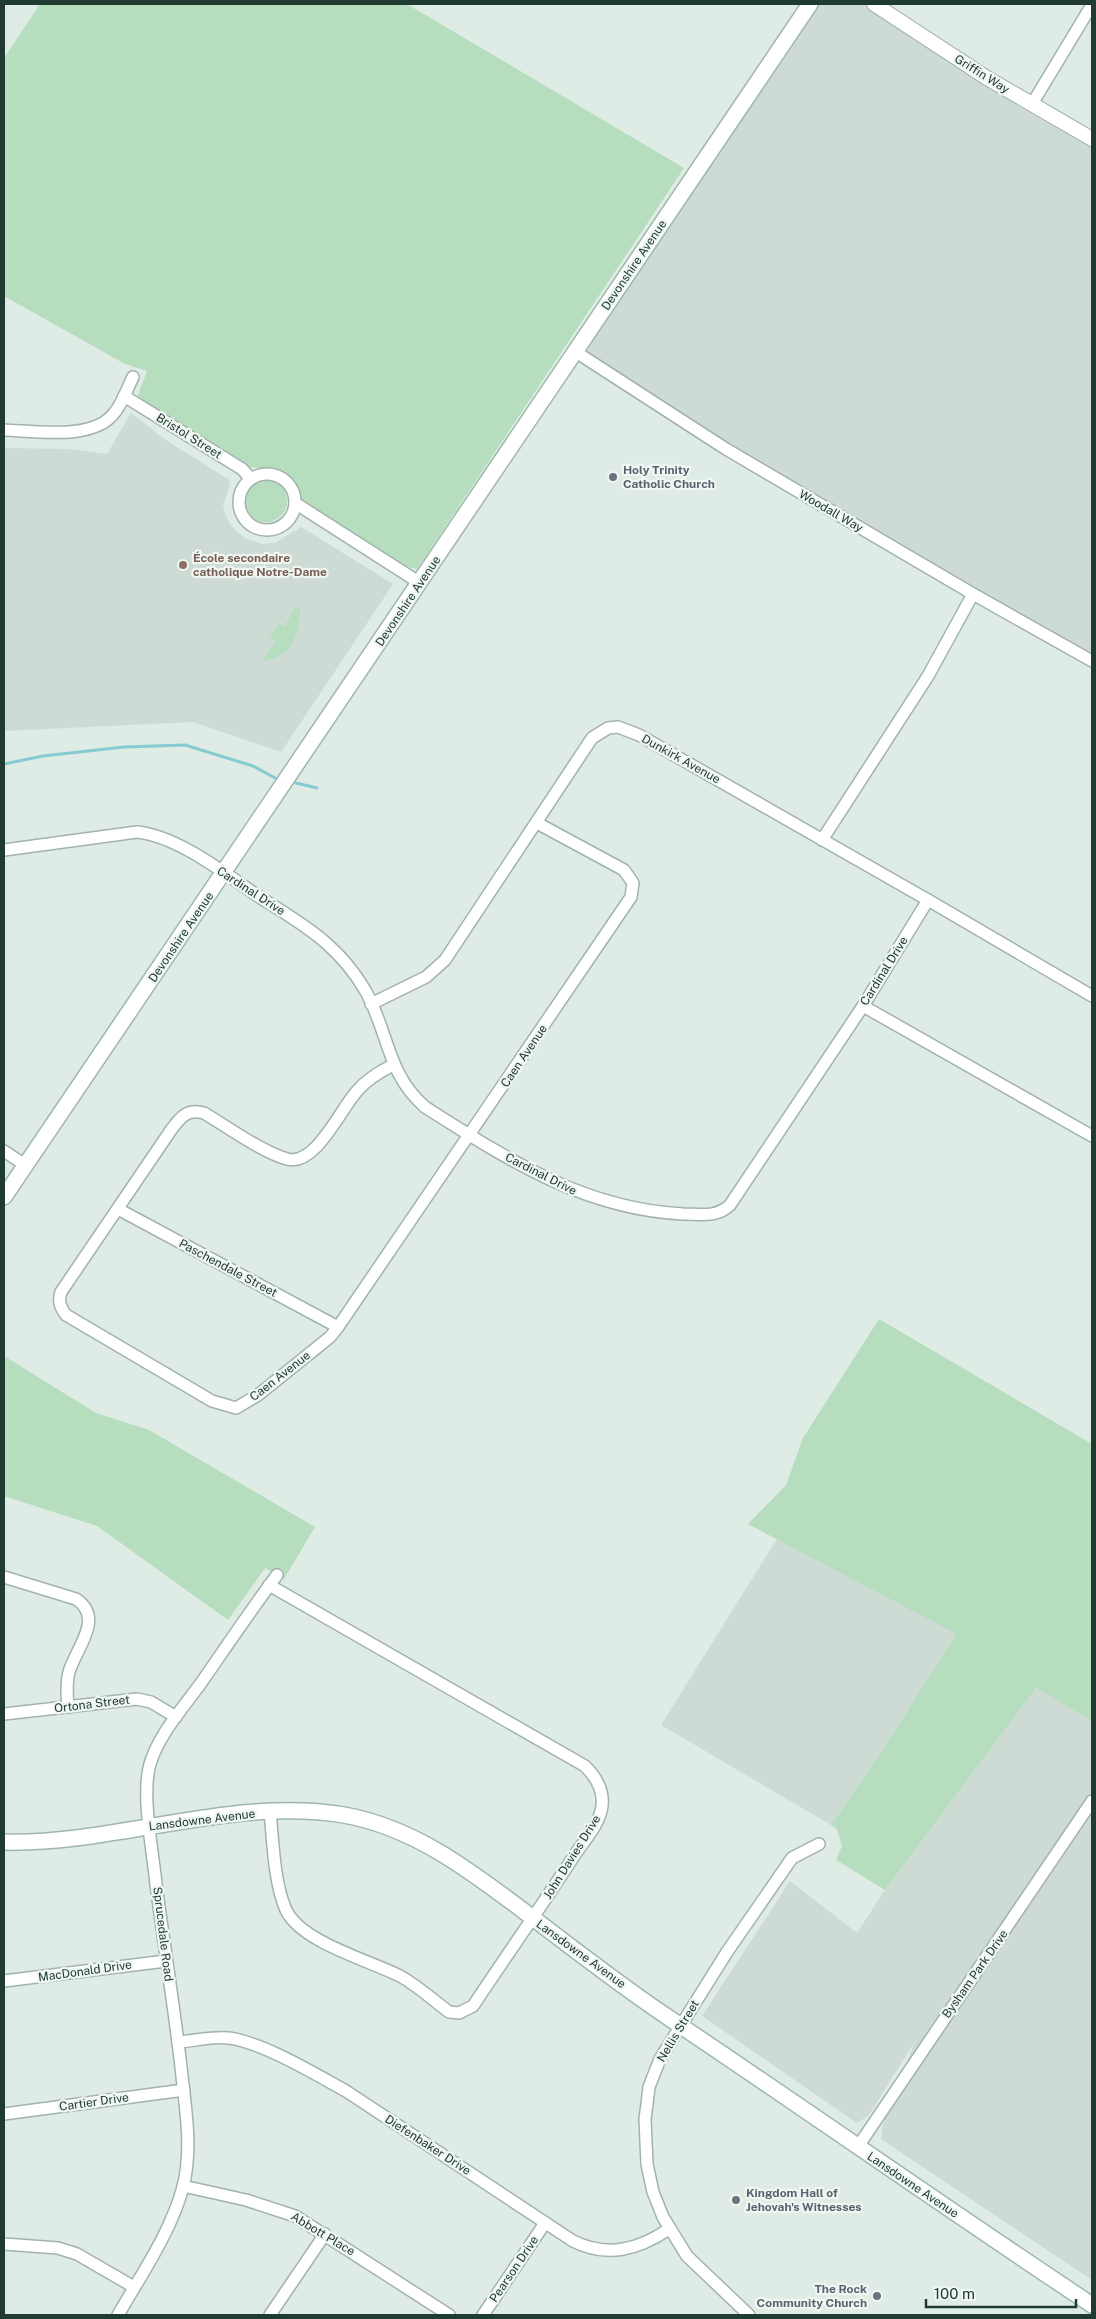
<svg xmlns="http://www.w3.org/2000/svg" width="1096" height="2319" font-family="'Public Sans',sans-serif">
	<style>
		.built { fill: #cddbd4 }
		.green { fill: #b7ddbf }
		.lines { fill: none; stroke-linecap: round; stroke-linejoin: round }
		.stream { stroke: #86cbd1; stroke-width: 3 }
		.minor-casing { stroke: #a2b3ac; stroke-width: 14 }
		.tertiary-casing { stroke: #a2b3ac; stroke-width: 16 }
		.secondary-casing { stroke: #9eb7ac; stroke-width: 18 }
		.minor { stroke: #fff; stroke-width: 11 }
		.tertiary { stroke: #fff; stroke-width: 14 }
		.secondary { stroke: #fff; stroke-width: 15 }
		.worship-dot { fill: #6b7280; stroke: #f0f7f3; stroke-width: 2 }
		.education-dot { fill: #8d6e63; stroke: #f0f7f3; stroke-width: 2 }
		.labels { text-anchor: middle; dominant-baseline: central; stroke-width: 4.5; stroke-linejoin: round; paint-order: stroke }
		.street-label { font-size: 12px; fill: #203b32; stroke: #f0f7f3 }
		.worship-label { font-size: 12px; font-weight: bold; fill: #5b616d; stroke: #f0f7f3; text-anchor: start }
		.education-label { font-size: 12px; font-weight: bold; fill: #785e54; stroke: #f0f7f3; text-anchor: start }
	</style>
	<rect width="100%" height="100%" fill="#dfebe5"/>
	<!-- built -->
	<g class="built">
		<path d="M810,4H878L1092,133V661L726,449L576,352Z"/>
		<path d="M131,413L163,438L229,480L230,484L223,506L225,514L232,527L245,538L262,544L275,543L301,527L393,584L281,752L193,722L4,731V448L69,449L107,454Z"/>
		<path d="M777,1539L956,1634L882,1751L831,1825L661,1725Z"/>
		<path d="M1036,1688L1092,1721V2280L881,2139L883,2125L915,2041L869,2115L857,2123L702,2016L790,1881L857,1933L885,1890Z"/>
	</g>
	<!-- green -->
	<g class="green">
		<path d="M40,4H407L684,168L417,569L403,566L309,506L301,499L296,486L288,476L275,470L249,467L141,399L138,395L147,371L125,364L4,296V58Z"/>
		<circle cx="266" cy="501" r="21"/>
		<path d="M296,607L300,609C300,635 291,657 262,662L276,641L270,637L279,624L284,627Z"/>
		<path d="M879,1319L1092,1444V1721L1036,1688L885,1890L836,1860L842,1846L837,1829L831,1825L882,1751L956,1634L748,1524L786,1485L803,1438Z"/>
		<path d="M4,1356L96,1413L149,1430L315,1527L284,1579L265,1568L228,1620L97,1526L4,1496Z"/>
	</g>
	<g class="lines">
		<!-- stream -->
		<g class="stream">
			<path d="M4,764L43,756L124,747L185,745L253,766L277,779"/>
			<path d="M296,783L317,788"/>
		</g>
		<!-- minor casing -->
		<g class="minor-casing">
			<g id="minor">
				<path d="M1032,104L1090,8"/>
				<path d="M576,352L726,449L973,594L1092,661"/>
				<path d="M124,396L242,469L251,479"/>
				<path d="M4,430C35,431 95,441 115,412C123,402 127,389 133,377"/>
				<circle cx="267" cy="502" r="28"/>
				<path d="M295,503L420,583"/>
				<path d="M822,840L928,676L973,594"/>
				<path d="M4,850L137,832C178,836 227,875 261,898C283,912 307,926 326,943C341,956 355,973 365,990C389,1032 386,1073 425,1107C507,1159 583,1209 683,1214C701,1214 716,1218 730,1205L863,1006L928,900L639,735L618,727L608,728L592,738L445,960L426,977L371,1004"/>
				<path d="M928,900L1092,996"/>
				<path d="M863,1006L1092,1136"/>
				<path d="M393,1065C379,1072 367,1079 357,1091C340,1110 315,1167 287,1159C262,1152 226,1126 204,1113C187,1108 180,1118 171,1130L61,1292C58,1301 60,1307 66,1315L212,1401L236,1408L258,1395L330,1337L338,1327L631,897L633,883L624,870L537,823"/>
				<path d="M4,1151L25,1165"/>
				<path d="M118,1209L338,1327"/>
				<path d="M4,1577L76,1599C105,1618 76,1648 69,1672C66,1683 67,1695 68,1707"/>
				<path d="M269,1585L585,1766C596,1777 604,1790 602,1806C600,1824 583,1842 574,1856C541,1907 506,1956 473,2006L459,2013L449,2012C433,2000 418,1986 400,1976C368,1960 301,1942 286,1910C274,1883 273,1841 270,1812"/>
				<path d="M4,1714L137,1699L151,1702L176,1717"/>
				<path d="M4,1981L166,1961"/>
				<path d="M178,2042C194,2041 213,2036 229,2038C264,2043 315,2074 346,2091L573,2241C607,2258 638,2250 669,2229"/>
				<path d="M4,2114L184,2090"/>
				<path d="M857,2148L1092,1801"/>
				<path d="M183,2186L246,2200L295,2216L449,2315"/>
				<path d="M4,2244L58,2248L77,2254L134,2287"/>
				<path d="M118,2315C141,2275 171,2232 183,2187C193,2148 185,2106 181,2067C174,2006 164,1945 156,1884C153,1852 141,1795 150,1764C159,1734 183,1708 201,1683C226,1647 251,1610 277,1575"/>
				<path d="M270,2315L325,2234"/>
				<path d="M483,2315L545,2223"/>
				<path d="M749,2315L687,2256L663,2217L653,2192L647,2164L645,2119L647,2104L649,2087L660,2059L727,1952L792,1858L819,1844"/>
			</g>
		</g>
		<!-- tertiary casing -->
		<g class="tertiary-casing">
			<path id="tertiary" d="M874,4L987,78L1092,139"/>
		</g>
		<!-- secondary casing -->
		<g class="secondary-casing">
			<g id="secondary">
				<path d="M4,1197L810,4"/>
				<path d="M4,1842C115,1845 234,1796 344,1815C416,1828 472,1872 529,1915C575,1950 621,1986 669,2018C811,2113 950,2211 1092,2305"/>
			</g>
		</g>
		<!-- minor -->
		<use href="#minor" class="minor"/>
		<!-- tertiary -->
		<use href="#tertiary" class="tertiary"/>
		<!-- secondary -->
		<use href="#secondary" class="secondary"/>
	</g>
	<!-- markers -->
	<g class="worship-dot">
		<circle cx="613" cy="477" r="5"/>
		<circle cx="736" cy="2200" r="5"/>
		<circle cx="877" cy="2296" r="5"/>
	</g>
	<circle class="education-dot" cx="183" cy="565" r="5"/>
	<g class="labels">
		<!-- street labels -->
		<g class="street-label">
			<text transform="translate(982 74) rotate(32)">Griffin Way</text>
			<text transform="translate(634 265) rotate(-56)">Devonshire Avenue</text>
			<text transform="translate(189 436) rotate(32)">Bristol Street</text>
			<text transform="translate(831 511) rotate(30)">Woodall Way</text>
			<text transform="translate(408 601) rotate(-56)">Devonshire Avenue</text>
			<text transform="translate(681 759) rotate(29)">Dunkirk Avenue</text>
			<text transform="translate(251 891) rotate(33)">Cardinal Drive</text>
			<text transform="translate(181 937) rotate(-56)">Devonshire Avenue</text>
			<text transform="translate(884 971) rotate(-58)">Cardinal Drive</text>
			<text transform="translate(524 1056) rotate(-56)">Caen Avenue</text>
			<text transform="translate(541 1174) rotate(27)">Cardinal Drive</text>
			<text transform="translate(228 1268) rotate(28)">Paschendale Street</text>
			<text transform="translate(280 1376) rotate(-38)">Caen Avenue</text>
			<text transform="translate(92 1704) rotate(-7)">Ortona Street</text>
			<text transform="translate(202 1820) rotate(-7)">Lansdowne Avenue</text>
			<text transform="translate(572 1857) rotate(-58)">John Davies Drive</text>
			<text transform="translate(163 1934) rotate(83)">Sprucedale Road</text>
			<text transform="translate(581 1954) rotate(36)">Lansdowne Avenue</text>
			<text transform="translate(85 1971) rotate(-8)">MacDonald Drive</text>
			<text transform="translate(975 1974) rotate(-55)">Bysham Park Drive</text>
			<text transform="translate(678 2031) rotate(-59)">Nellis Street</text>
			<text transform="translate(94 2102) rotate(-8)">Cartier Drive</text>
			<text transform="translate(428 2145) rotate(33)">Diefenbaker Drive</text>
			<text transform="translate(913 2185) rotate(34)">Lansdowne Avenue</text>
			<text transform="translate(323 2234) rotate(31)">Abbott Place</text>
			<text transform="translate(514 2269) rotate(-56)">Pearson Drive</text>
		</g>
		<!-- worship labels -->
		<g class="worship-label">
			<text x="623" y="470">Holy Trinity<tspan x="623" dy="14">Catholic Church</tspan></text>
			<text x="746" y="2193">Kingdom Hall of<tspan x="746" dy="14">Jehovah's Witnesses</tspan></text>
			<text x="867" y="2289" text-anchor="end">The Rock<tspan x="867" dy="14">Community Church</tspan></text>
		</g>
		<!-- education labels -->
		<g class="education-label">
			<text x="193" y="558">École secondaire<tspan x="193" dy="14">catholique Notre-Dame</tspan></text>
		</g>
	</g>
	<!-- border -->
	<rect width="1096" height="2319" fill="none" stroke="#203b32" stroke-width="10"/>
	<!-- scale -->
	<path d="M926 2299v8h150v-8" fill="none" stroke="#203b32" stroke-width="2.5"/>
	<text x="934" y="2299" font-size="15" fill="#203b32" stroke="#f0f7f3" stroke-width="4" paint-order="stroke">100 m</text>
</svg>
